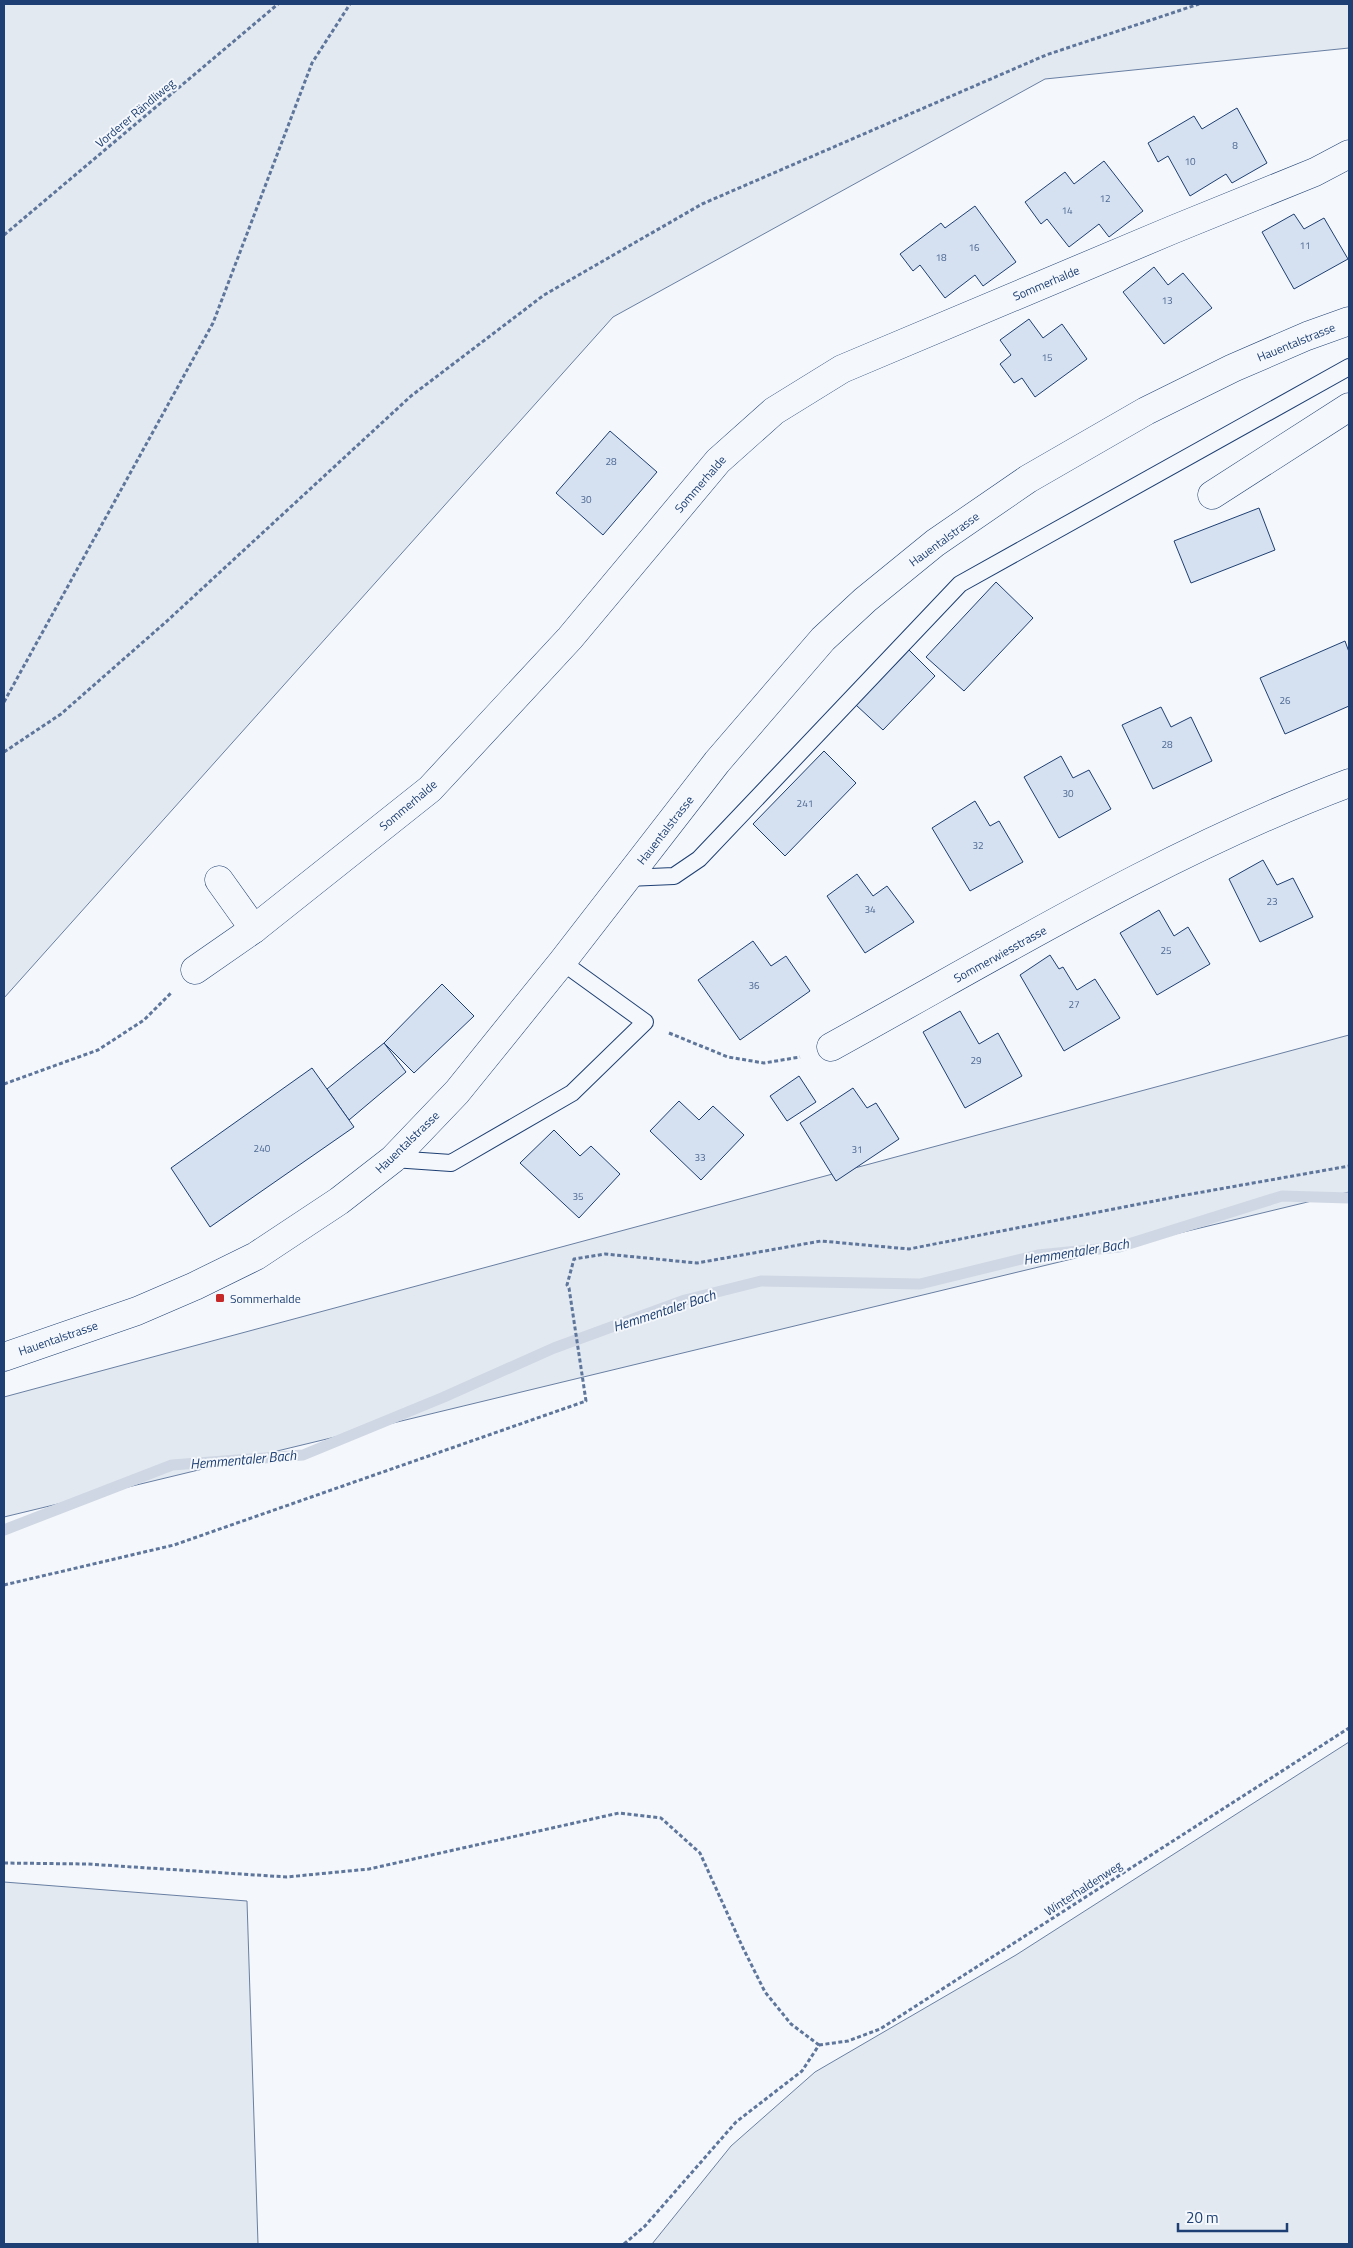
<svg xmlns="http://www.w3.org/2000/svg" width="1353" height="2248" font-family="'Titillium Web',sans-serif">
	<style>
		.green { fill: #e3e9f0; stroke: #687fa3 }
		.lines { fill: none; stroke-linecap: round; stroke-linejoin: round }
		.stream { stroke: #cfd7e4; stroke-width: 11 }
		.building { fill: #d5e0f0; stroke: #1d3f73 }
		.service-casing { stroke: #1d3f73; stroke-width: 18 }
		.minor-casing { stroke: #1d3f73; stroke-width: 29 }
		.tertiary-casing { stroke: #1d3f73; stroke-width: 29 }
		.path { stroke: #5e769c; stroke-width: 3; stroke-dasharray: 4 2.5; stroke-linecap: butt }
		.service { stroke: #f4f7fb; stroke-width: 16 }
		.minor { stroke: #f4f7fb; stroke-width: 28 }
		.tertiary { stroke: #f4f7fb; stroke-width: 28 }
		.poi-dot { fill: #c62828; stroke: #f4f7fb; stroke-width: 2 }
		.labels { text-anchor: middle; dominant-baseline: central; stroke-width: 4; stroke-linejoin: round; paint-order: stroke }
		.number-label { font-size: 10px; fill: #4b6792 }
		.street-label { font-size: 12px; fill: #1d3f73; stroke: #f4f7fb }
		.poi-label { font-size: 12px; fill: #1d3f73; stroke: #f4f7fb; text-anchor: start }
		.water-label { font-size: 14px; font-style: italic; fill: #1d3f73; stroke: #f4f7fb }
	</style>
	<rect width="100%" height="100%" fill="#f4f7fb"/>
	<!-- green -->
	<g class="green">
		<path d="M4,4H1349V48L1045,79L613,317L4,998Z"/>
		<path d="M1349,1035V1192L4,1517V1397Z"/>
		<path d="M1349,1742V2244H652L731,2146L815,2072L1016,1955Z"/>
		<path d="M4,1882L247,1901L258,2244H4Z"/>
	</g>
	<g class="lines">
		<!-- stream -->
		<path class="stream" d="M4,1530L172,1465L303,1455L444,1397L554,1348L685,1300L761,1281L920,1284L1038,1255L1119,1247L1282,1196L1349,1198"/>
	</g>
	<!-- building -->
	<g class="building">
		<path d="M1237,108L1267,163L1232,183L1226,174L1190,196L1168,156L1158,162L1148,143L1194,116L1202,129Z"/>
		<path d="M1104,161L1143,211L1109,237L1099,224L1069,247L1047,219L1041,224L1025,202L1065,172L1074,184Z"/>
		<path d="M975,206L1016,262L983,286L975,275L945,298L920,265L913,271L900,254L941,223L945,228Z"/>
		<path d="M1294,214L1304,229L1324,218L1348,259L1294,289L1262,232Z"/>
		<path d="M1154,267L1168,285L1183,273L1212,308L1164,344L1123,292Z"/>
		<path d="M1029,319L1043,338L1062,324L1087,359L1035,397L1022,378L1014,383L1000,364L1011,355L1000,340Z"/>
		<path d="M610,431L657,472L603,535L556,493Z"/>
		<path d="M1259,508L1275,550L1191,583L1174,541Z"/>
		<path d="M996,582L1033,618L964,691L926,657Z"/>
		<path d="M1345,641L1349,652V706L1285,734L1260,678Z"/>
		<path d="M909,650L935,676L883,730L856,705Z"/>
		<path d="M1161,707L1171,727L1191,717L1212,761L1153,789L1122,725Z"/>
		<path d="M824,751L856,783L785,856L753,824Z"/>
		<path d="M1061,756L1073,778L1089,770L1111,809L1059,838L1024,777Z"/>
		<path d="M975,801L990,826L999,821L1023,862L970,891L932,828Z"/>
		<path d="M1263,860L1277,885L1293,878L1313,917L1260,942L1229,879Z"/>
		<path d="M857,874L873,896L887,886L914,922L865,953L827,896Z"/>
		<path d="M1159,910L1174,936L1188,927L1210,964L1157,995L1120,933Z"/>
		<path d="M753,941L771,966L786,956L810,991L740,1040L698,980Z"/>
		<path d="M1050,955L1059,969L1063,967L1077,990L1095,979L1120,1018L1064,1051L1020,975Z"/>
		<path d="M442,984L474,1016L414,1073L384,1043Z"/>
		<path d="M960,1011L979,1044L998,1033L1022,1076L965,1108L923,1032Z"/>
		<path d="M384,1043L406,1072L349,1120L327,1089Z"/>
		<path d="M312,1068L354,1127L210,1227L171,1168Z"/>
		<path d="M799,1076L816,1102L787,1121L770,1096Z"/>
		<path d="M853,1088L867,1108L876,1103L899,1139L836,1181L800,1123Z"/>
		<path d="M679,1101L699,1120L713,1106L744,1135L701,1180L650,1131Z"/>
		<path d="M554,1130L580,1156L591,1146L620,1174L579,1218L520,1163Z"/>
	</g>
	<g class="lines">
		<!-- service casing -->
		<g class="service-casing">
			<g id="service">
				<path d="M627,878L674,876L699,859L960,584L1349,367"/>
				<path d="M393,1159L451,1163L572,1093L645,1022L562,962"/>
			</g>
		</g>
		<!-- minor casing -->
		<g class="minor-casing">
			<g id="minor">
				<path d="M1212,495L1349,407"/>
				<path d="M219,880L254,929"/>
				<path d="M195,970L254,929L430,789L570,638L718,461L774,411L842,369L1172,230L1315,172L1349,154"/>
				<path d="M831,1047C1000,954 1168,851 1349,783"/>
			</g>
		</g>
		<!-- tertiary casing -->
		<g class="tertiary-casing">
			<path id="tertiary" d="M4,1357L137,1311L195,1286L256,1256L339,1201L393,1159L457,1092L562,962L717,762L823,639L865,600L935,543L1028,479L1146,411L1233,368L1307,336L1349,321"/>
		</g>
		<!-- path -->
		<g class="path">
			<path d="M4,235L278,4"/>
			<path d="M4,702L213,323L312,63L350,4"/>
			<path d="M4,752L61,714L167,621L411,396L544,295L702,204L1046,55L1199,4"/>
			<path d="M669,1033L728,1057L764,1063L800,1057"/>
			<path d="M4,1084L98,1050L144,1020L171,993"/>
			<path d="M4,1585L174,1545L586,1401L569,1288L567,1285L574,1259L605,1254L697,1263L821,1241L909,1249L1180,1196L1349,1166"/>
			<path d="M4,1863L87,1864L287,1877L369,1869L619,1813L661,1818L700,1853L743,1948L765,1992L791,2024L819,2045"/>
			<path d="M819,2045L848,2041L880,2029L1349,1728"/>
			<path d="M624,2244L645,2226L736,2122L802,2071L819,2045"/>
		</g>
		<!-- service -->
		<use href="#service" class="service"/>
		<!-- minor -->
		<use href="#minor" class="minor"/>
		<!-- tertiary -->
		<use href="#tertiary" class="tertiary"/>
	</g>
	<!-- markers -->
	<rect class="poi-dot" x="215" y="1293" width="10" height="10" rx="2.5"/>
	<g class="labels">
		<!-- number labels -->
		<g class="number-label">
			<text x="1235" y="145">8</text>
			<text x="1190" y="161">10</text>
			<text x="1105" y="198">12</text>
			<text x="1067" y="210">14</text>
			<text x="1305" y="245">11</text>
			<text x="974" y="247">16</text>
			<text x="941" y="257">18</text>
			<text x="1167" y="300">13</text>
			<text x="1047" y="357">15</text>
			<text x="611" y="461">28</text>
			<text x="586" y="499">30</text>
			<text x="1285" y="700">26</text>
			<text x="1167" y="744">28</text>
			<text x="1068" y="793">30</text>
			<text x="805" y="803">241</text>
			<text x="978" y="845">32</text>
			<text x="1272" y="901">23</text>
			<text x="870" y="909">34</text>
			<text x="1166" y="950">25</text>
			<text x="754" y="985">36</text>
			<text x="1074" y="1004">27</text>
			<text x="976" y="1060">29</text>
			<text x="262" y="1148">240</text>
			<text x="857" y="1149">31</text>
			<text x="700" y="1157">33</text>
			<text x="578" y="1196">35</text>
		</g>
		<!-- street labels -->
		<g class="street-label">
			<text transform="translate(135 113) rotate(-40)">Vorderer Rändliweg</text>
			<text transform="translate(1046 283) rotate(-23)">Sommerhalde</text>
			<text transform="translate(1296 342) rotate(-22)">Hauentalstrasse</text>
			<text transform="translate(700 484) rotate(-49)">Sommerhalde</text>
			<text transform="translate(944 539) rotate(-36)">Hauentalstrasse</text>
			<text transform="translate(408 805) rotate(-40)">Sommerhalde</text>
			<text transform="translate(665 830) rotate(-52)">Hauentalstrasse</text>
			<text transform="translate(1000 954) rotate(-29)">Sommerwiesstrasse</text>
			<text transform="translate(407 1142) rotate(-44)">Hauentalstrasse</text>
			<text transform="translate(58 1338) rotate(-19)">Hauentalstrasse</text>
			<text transform="translate(1083 1888) rotate(-33)">Winterhaldenweg</text>
		</g>
		<!-- poi labels -->
		<g class="poi-label">
			<text x="230" y="1298">Sommerhalde</text>
		</g>
		<!-- water labels -->
		<g class="water-label">
			<text transform="translate(1076 1251) rotate(-9)">Hemmentaler Bach</text>
			<text transform="translate(664 1310) rotate(-18)">Hemmentaler Bach</text>
			<text transform="translate(243 1459) rotate(-5)">Hemmentaler Bach</text>
		</g>
	</g>
	<!-- border -->
	<rect width="1353" height="2248" fill="none" stroke="#1d3f73" stroke-width="10"/>
	<!-- scale -->
	<path d="M1178 2223v8h109v-8" fill="none" stroke="#1d3f73" stroke-width="2.5"/>
	<text x="1186" y="2223" font-size="15" fill="#1d3f73" stroke="#f4f7fb" stroke-width="4" paint-order="stroke">20 m</text>
</svg>
